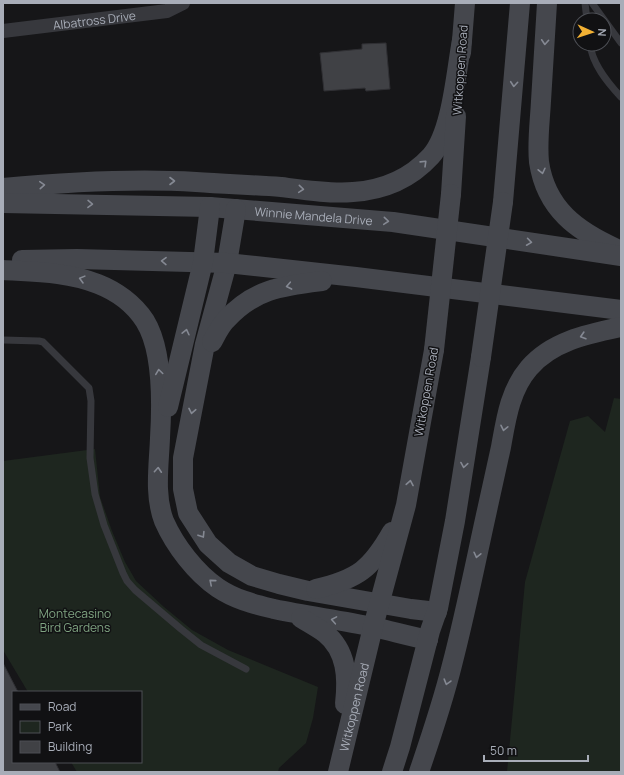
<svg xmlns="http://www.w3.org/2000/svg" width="624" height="775" font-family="Manrope,sans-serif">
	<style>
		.green { fill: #1e261f }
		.building { fill: #404145; stroke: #303034 }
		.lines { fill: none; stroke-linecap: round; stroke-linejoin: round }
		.lane { stroke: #37383d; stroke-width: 7 }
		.street { stroke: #37383d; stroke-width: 14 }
		.secondary { stroke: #45474d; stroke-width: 20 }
		.secondary-bridge { stroke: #45474d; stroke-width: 20 }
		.oneway { stroke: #858993 }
		.labels { text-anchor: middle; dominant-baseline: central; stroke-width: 3; stroke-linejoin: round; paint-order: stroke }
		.street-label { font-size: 12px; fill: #a8adb8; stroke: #111113 }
		.park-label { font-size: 12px; fill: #7fa381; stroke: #111113 }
	</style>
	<rect width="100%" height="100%" fill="#161618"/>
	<!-- green -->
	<g class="green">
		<path d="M614,398L621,399V772H507L525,582L570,421L588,416L605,432Z"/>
		<path d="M95,449L100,497L112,531L125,562L136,581L164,607L192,630L228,650L318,687L313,718L306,743L279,768L278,772H77L71,762H141V692H28L3,650V461Z"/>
	</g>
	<!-- building -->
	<g class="building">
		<path d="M386,43L390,89L366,91L365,88L324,91L320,53L362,49V44Z"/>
		<path d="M3,663L18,692H13V762H55L60,772H3Z"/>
	</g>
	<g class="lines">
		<!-- lane -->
		<g class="lane">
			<path d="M585,3L587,20"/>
			<path d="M592,3L621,43"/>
			<path d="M590,44C592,64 608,83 621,97"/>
			<path d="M3,340L39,341L43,342L89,388L91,401L90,458L95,494L104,525L123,573L127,581L135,590L181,629L201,645L246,669"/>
		</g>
		<!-- street -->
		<path class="street" id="s1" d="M3,31L167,11L183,3"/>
		<!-- secondary -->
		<g class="secondary">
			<path d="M547,3C545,36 543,68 541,101C540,121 537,142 539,162C546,209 577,231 617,249"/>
			<path d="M461,53L465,3"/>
			<path d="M3,188C67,182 132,178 196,182C224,184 253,185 281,187C304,190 330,194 353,192C384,190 410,179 431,156C452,132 456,72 462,40"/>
			<path d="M451,194L456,116"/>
			<path d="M503,202L520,3"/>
			<path id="s2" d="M3,203L210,207L393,222L621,256"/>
			<path d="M236,209L227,263L205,344L183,458V489L188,513L208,544L229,563L252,576L279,584L308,591L411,609L437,612"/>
			<path d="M22,260L77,259L227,263L356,277L621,310"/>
			<path d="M3,270C35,272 68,272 98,284C116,291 134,304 145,321C163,350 162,405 160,438C159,465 154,495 164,521C175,546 196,573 218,588C236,600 254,604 274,609C307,616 340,620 373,627C391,631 409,636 428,640"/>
			<path d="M212,342C216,335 220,326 226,320C254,289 282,286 322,281"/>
			<path d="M168,407L203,262L210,207"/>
			<path d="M316,589C358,579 371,569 392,532"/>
			<path d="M301,618C309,623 318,628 325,633C347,651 348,678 345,704"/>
			<path id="s3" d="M338,772L373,627L406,505L434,350"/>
			<path d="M392,772L400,747L430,631L438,608L455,521L481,357"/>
			<path d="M419,772C431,737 443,701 452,665C465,615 475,565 486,515C491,492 496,469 501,447C506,419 510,390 529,368C552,341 588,334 621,327"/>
		</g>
		<!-- secondary-bridge -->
		<g class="secondary-bridge">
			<path d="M434,350L451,194"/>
			<path d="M481,357L503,202"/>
		</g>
	</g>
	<!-- one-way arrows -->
	<defs><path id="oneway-chevron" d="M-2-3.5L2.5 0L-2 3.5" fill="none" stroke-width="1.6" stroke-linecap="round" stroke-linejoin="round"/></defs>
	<g class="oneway">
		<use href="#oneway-chevron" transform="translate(545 42) rotate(94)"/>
		<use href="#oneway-chevron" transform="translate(514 84) rotate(95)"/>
		<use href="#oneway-chevron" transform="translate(424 163) rotate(-44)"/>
		<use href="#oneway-chevron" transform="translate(542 171) rotate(77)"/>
		<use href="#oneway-chevron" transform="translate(172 181)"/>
		<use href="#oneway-chevron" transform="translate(42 185) rotate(-4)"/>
		<use href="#oneway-chevron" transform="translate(301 189) rotate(5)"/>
		<use href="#oneway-chevron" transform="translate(90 204) rotate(1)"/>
		<use href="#oneway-chevron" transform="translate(386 221) rotate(5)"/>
		<use href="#oneway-chevron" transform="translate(529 242) rotate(8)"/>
		<use href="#oneway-chevron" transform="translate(164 261) rotate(-179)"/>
		<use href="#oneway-chevron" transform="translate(82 279) rotate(-165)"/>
		<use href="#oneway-chevron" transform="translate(289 286) rotate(169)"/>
		<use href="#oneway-chevron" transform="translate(186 332) rotate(-77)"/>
		<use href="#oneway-chevron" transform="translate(583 336) rotate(163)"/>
		<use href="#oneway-chevron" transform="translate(159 372) rotate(-98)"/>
		<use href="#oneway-chevron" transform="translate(192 411) rotate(101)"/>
		<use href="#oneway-chevron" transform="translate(504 428) rotate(102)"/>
		<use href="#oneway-chevron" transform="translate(464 465) rotate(99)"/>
		<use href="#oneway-chevron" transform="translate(158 470) rotate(-86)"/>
		<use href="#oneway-chevron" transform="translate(410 483) rotate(-80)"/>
		<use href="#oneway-chevron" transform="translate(202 535) rotate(58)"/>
		<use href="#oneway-chevron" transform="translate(477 555) rotate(103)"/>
		<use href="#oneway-chevron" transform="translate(212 582) rotate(-139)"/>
		<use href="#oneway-chevron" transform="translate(334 620) rotate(-170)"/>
		<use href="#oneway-chevron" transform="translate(447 682) rotate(106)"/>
	</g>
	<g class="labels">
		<!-- street labels -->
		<g class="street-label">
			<text stroke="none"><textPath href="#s1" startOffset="92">Albatross Drive</textPath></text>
			<text transform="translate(460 70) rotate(-86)">Witkoppen Road</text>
			<text stroke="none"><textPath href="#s2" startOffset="311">Winnie Mandela Drive</textPath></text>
			<text transform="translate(426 392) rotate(-80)">Witkoppen Road</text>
			<text stroke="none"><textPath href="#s3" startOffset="67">Witkoppen Road</textPath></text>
		</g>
		<!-- park labels -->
		<g class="park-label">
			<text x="75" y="613">Montecasino<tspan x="75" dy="14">Bird Gardens</tspan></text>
		</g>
	</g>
	<!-- border -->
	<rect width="624" height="775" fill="none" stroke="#a8adb8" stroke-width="8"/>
	<!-- legend -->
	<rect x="12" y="691" width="130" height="72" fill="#111113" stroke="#4d4f55"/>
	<rect x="20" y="704" width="20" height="6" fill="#45474d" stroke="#4d4f55"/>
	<text x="48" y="711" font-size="12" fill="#a8adb8">Road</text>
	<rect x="20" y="721" width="20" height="12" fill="#1e261f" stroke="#4d4f55"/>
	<text x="48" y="731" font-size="12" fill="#a8adb8">Park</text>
	<rect x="20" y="741" width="20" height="12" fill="#404145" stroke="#4d4f55"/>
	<text x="48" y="751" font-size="12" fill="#a8adb8">Building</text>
	<!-- north arrow -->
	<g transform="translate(592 32) rotate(93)"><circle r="19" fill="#111113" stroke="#4d4f55"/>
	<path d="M0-3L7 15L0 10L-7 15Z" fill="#f2b134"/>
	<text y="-6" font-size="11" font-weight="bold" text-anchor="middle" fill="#a8adb8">N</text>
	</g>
	<!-- scale -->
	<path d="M484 755v6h104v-6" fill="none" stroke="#a8adb8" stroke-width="2"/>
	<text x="490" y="755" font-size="12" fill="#a8adb8" stroke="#111113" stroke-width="3" paint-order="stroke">50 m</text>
</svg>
